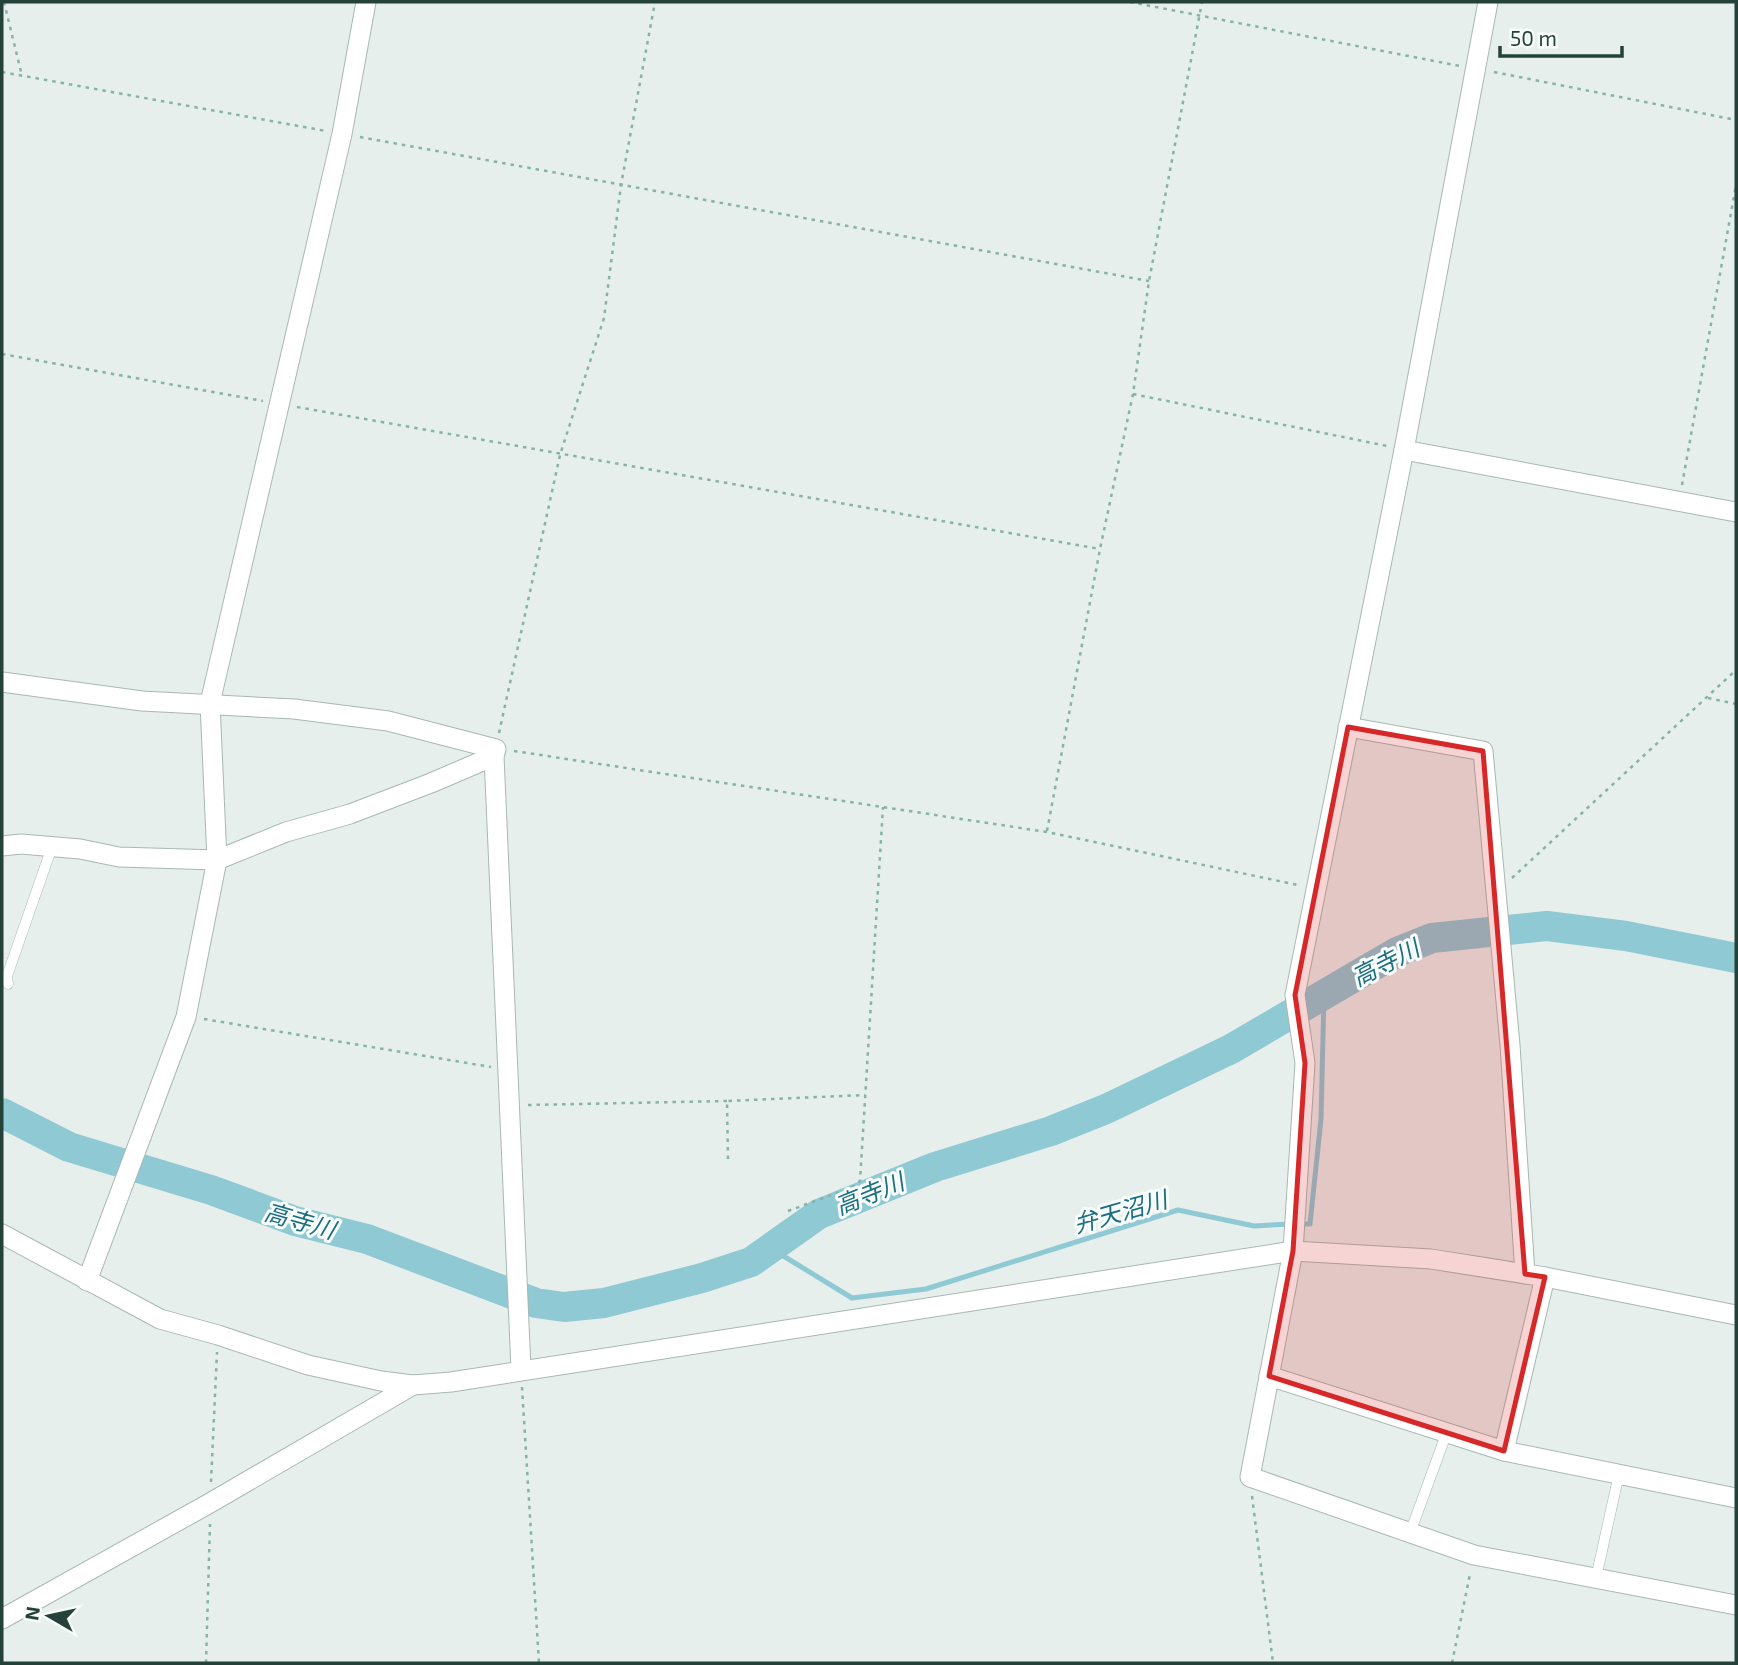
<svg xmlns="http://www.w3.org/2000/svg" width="1738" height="1665" font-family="'Exo 2','Noto Sans JP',sans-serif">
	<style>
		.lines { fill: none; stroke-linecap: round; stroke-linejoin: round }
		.stream { stroke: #8ec9d4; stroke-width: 5 }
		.river { stroke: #8ec9d4; stroke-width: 30 }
		.service-casing { stroke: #a8b8b2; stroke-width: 11 }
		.minor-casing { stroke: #a8b8b2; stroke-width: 21 }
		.path { stroke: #86b3a5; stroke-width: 2.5; stroke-dasharray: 3.5 5; stroke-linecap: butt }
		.service { stroke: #fff; stroke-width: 10 }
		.minor { stroke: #fff; stroke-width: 19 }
		.marked { fill: #d62828; fill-opacity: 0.2; stroke: #d62828; stroke-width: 5; stroke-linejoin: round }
		.labels { text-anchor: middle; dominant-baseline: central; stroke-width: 6; stroke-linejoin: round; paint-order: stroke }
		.water-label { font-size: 24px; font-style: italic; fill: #1c6f80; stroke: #f7fbf9 }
	</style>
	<rect width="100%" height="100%" fill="#e6efeb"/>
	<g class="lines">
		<!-- stream -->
		<g class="stream">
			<path d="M1299,1224H1310L1321,1119L1324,995"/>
			<path d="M772,1249L852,1298L926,1289L1178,1210L1254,1226L1290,1224"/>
		</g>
		<!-- river -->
		<path class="river" d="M2,1113L69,1147L211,1190L295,1221L367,1239L536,1303L564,1307L604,1303L702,1278L751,1262L819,1214L935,1167L1051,1131L1106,1109L1231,1049L1397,952L1432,938L1547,926L1626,936L1736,958"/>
		<!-- service casing -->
		<g class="service-casing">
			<g id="service">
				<path d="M8,984L7,976L52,847"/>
				<path d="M1410,1533L1447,1432"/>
				<path d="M1596,1578L1619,1474"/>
			</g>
		</g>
		<!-- minor casing -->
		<g class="minor-casing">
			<g id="minor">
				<path d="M1488,2L1404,450L1295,995L1305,1063L1293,1251L1250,1477L1474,1555L1736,1605"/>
				<path d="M1404,450L1736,512"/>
				<path d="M2,682L142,701L294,709L388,721L496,749L494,756L521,1369"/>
				<path d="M1348,727L1483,751L1510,1045L1525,1274"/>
				<path d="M2,846L21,844L80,849L119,857L217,860L286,832L350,814L431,783L494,756"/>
				<path d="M2,1234L160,1319L218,1335L308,1365L381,1381L413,1385L451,1382L1293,1251L1431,1259L1545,1277L1736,1315"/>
				<path d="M87,1281L186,1017L217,860L210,703L342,134L366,2"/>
				<path d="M1269,1376L1504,1451L1736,1498"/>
				<path d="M1504,1451L1545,1277"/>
				<path d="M2,1619L210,1503L413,1385"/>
			</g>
		</g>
		<!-- path -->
		<g class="path">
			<path d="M4,2L22,76"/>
			<path d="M1130,2L1460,66"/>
			<path d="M2,72L326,131"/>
			<path d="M1494,72L1736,120"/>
			<path d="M360,137L1149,281"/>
			<path d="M2,354L263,401"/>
			<path d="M1133,394L1387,446"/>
			<path d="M297,407L1100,549"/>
			<path d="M1682,485L1736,185"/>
			<path d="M1708,698L1736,704"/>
			<path d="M499,733L560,455L604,318L621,185L655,2"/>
			<path d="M514,751L1047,832L1298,885"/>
			<path d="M1047,831L1100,549L1133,394L1149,281L1202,2"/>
			<path d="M1512,878L1736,670"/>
			<path d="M204,1019L491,1067"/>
			<path d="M528,1105L727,1101"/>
			<path d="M728,1159L727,1101L865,1095"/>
			<path d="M788,1211L853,1187L860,1181L883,807"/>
			<path d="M522,1387L539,1663"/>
			<path d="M211,1482L217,1352"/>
			<path d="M1252,1496L1273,1663"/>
			<path d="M206,1663L210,1524"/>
			<path d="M1452,1663L1470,1574"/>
		</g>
		<!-- service -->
		<use href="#service" class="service"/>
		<!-- minor -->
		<use href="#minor" class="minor"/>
	</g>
	<!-- marked area -->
	<path class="marked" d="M1348,727L1483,751L1525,1274L1545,1277L1504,1451L1269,1376L1293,1251L1305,1063L1295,995Z"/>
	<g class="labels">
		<!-- water labels -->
		<g class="water-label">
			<text transform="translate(1385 962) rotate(-27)">高寺川</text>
			<text transform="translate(869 1193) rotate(-22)">高寺川</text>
			<text transform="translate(1120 1211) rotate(-16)">弁天沼川</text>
			<text transform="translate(300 1220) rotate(16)">高寺川</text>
		</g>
	</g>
	<!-- border -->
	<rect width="1738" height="1665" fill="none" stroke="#24423a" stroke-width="7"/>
	<!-- north arrow -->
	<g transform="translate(49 1616) rotate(279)" stroke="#f7fbf9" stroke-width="5" paint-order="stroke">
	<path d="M0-5L12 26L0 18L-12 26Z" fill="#24423a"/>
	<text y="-10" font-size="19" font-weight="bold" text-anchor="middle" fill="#24423a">N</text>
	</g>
	<!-- scale -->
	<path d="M1500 46v10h122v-10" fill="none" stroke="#24423a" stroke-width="3.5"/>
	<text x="1510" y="46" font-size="21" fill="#24423a" stroke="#f7fbf9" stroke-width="5" paint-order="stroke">50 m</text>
</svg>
